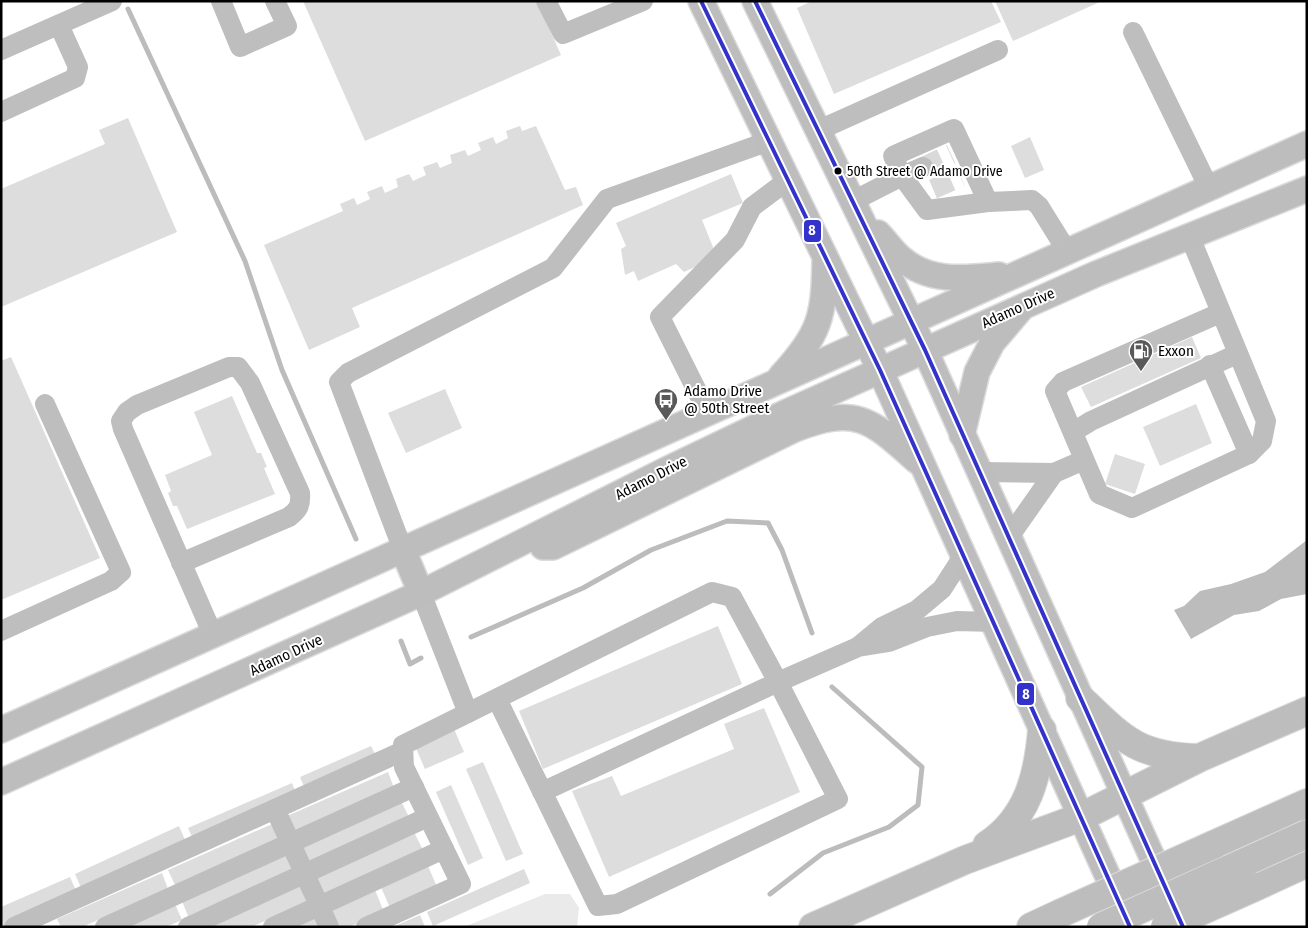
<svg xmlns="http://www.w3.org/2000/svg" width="1308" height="928" font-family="'Fira Sans Condensed',sans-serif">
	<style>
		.green { fill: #eaeaea }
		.water { fill: #bcbcbc }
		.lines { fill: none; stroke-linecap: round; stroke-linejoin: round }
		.stream { stroke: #bcbcbc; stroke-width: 5 }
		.building { fill: #ddd }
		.minor-tunnel { stroke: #d9d9d9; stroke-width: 20; stroke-dasharray: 20 10; stroke-linecap: butt }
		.major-casing { stroke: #dbdbdb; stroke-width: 28 }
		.highway-casing { stroke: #dbdbdb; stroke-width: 30 }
		.minor { stroke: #bebebe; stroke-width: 20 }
		.major { stroke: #bdbdbd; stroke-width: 25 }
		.highway { stroke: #bdbdbd; stroke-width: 28 }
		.highway-bridge-casing { stroke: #dbdbdb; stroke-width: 30; stroke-linecap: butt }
		.highway-bridge { stroke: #bdbdbd; stroke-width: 28 }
		.bus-1-casing { stroke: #fff; stroke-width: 8 }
		.bus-1 { stroke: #33c; stroke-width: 4 }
		.bus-dot { fill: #000; stroke: #fff; stroke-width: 2 }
		.labels { text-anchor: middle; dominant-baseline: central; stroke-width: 4; stroke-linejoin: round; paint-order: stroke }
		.bus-label { font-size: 14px; fill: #000; stroke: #fff; text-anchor: start }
		.street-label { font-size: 15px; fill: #000; stroke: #fff }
		.poi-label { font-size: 15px; fill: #000; stroke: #fff; text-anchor: start }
		.line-badge { stroke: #fff; stroke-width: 2 }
		.badge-label { font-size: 14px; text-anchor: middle; font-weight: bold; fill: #fff }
	</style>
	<rect width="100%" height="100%" fill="#fff"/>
	<!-- green -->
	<path class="green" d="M545,894H570L579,908L577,927H464Z"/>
	<!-- water -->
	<path class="water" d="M1307,540V594L1281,599L1259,611L1234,615L1191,639L1174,610L1184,606L1200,591L1231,584L1265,572Z"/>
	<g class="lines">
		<!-- stream -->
		<g class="stream">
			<path d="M128,9L245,261L282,370L356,539"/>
			<path d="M471,637L583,588L651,550L727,521L768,523L782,550L812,633"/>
			<path d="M401,641L410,664L421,658"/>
			<path d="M770,894L823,853L889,827L918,805L922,767L832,687"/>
		</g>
	</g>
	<!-- building -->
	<g class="building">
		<path d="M303,1H537L561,55L365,141Z"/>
		<path d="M812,1H991L1001,22L834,94L797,8Z"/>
		<path d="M995,1H1102L1013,41Z"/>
		<path d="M128,118L177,232L1,307V189L105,144L99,130Z"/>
		<path d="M520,126L522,131L536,126L565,190L576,187L583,205L352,308L360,327L309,350L264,245L343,211L340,204L354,198L357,205L370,199L367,192L382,186L385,193L398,187L396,179L409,174L413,181L426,175L423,167L437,162L440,168L452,163L450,155L465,150L468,156L481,150L478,143L493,137L496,144L508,138L506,131Z"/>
		<path d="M1030,137L1044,170L1025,178L1011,146Z"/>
		<path d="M731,174L743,203L702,220L713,247L714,258L684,272L676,264L638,281L634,271L625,275L621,249L626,246L616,223Z"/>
		<path d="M1192,337L1201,358L1091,407L1081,387Z"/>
		<path d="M11,357L100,558L1,600V361Z"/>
		<path d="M445,389L462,428L406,453L388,413Z"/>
		<path d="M232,396L257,453H261L267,467L264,468L275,494L187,529L177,506H173L168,493L171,491L165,475L212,455L194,412Z"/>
		<path d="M1196,404L1212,443L1160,466L1143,427Z"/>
		<path d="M1115,454L1145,464L1135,494L1105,484Z"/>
		<path d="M718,626L742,684L543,769L519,711Z"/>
		<path d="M764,708L800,792L609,877L572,791L612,776L621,796L734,749L724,724Z"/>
		<path d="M454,729L464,752L425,769L415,746Z"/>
		<path d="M371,746L377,758L305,789L300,777Z"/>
		<path d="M483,762L523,854L506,861L466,769Z"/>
		<path d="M388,772L394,788L294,832L287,816Z"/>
		<path d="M292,783L296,794L193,839L188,828Z"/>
		<path d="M451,785L483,858L468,865L436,792Z"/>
		<path d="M401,801L409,817L309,863L302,847Z"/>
		<path d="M272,824L279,840L175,885L168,870Z"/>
		<path d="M179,826L186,842L82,890L75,874Z"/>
		<path d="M415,834L423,850L323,894L315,878Z"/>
		<path d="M286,855L293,870L188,916L182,901Z"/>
		<path d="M428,866L437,887L390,908L381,887Z"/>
		<path d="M524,869L530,883L433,926L427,912Z"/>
		<path d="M162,873L168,889L82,927H61L57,919Z"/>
		<path d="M70,877L77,893L1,926V907Z"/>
		<path d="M300,886L307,903L251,927H205Z"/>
		<path d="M375,890L384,912L349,927H337L330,910Z"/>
		<path d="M175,904L182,920L166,927H124Z"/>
		<path d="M420,915L425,927H393Z"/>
		<path d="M314,917L318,927H292Z"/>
	</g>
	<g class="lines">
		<!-- minor-tunnel -->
		<g class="minor-tunnel">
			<path d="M923,167L951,154"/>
			<path d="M933,189L961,177"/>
		</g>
		<!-- major casing -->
		<g class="major-casing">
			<g id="major">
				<path d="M701,1L880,370L1122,908"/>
				<path d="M755,1L925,350L1178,915"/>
				<path d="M878,233C886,241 893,252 902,259C930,283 965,278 999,275"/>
				<path d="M781,376C820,334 824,317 825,261"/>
				<path d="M962,435L977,372L992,343L1020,310"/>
				<path d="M543,547H553L795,429C857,405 871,420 917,461"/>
				<path d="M403,550L421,593"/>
				<path d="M1,730L1307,144"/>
				<path d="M1,782L421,593L668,469L787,412L1096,274L1307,189"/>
			</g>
		</g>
		<!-- highway casing -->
		<g class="highway-casing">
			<g id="highway">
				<path d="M1080,698C1122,738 1136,756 1197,758"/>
				<path d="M987,845C1028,818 1038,776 1042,730"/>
				<path d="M1213,845L1307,803"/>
				<path d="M1255,887L1307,863"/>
				<path d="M813,927L965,860L1081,817L1199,758L1307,711"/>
				<path d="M1031,927L1059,914"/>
			</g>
		</g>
		<!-- minor -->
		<g class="minor">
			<path d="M221,1L240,47L287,26L275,1"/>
			<path d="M546,1L563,34L643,1"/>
			<path d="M1133,32L1209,188"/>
			<path d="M1,50L112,1"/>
			<path d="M1,112L75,78L78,67L59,25"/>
			<path d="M819,130L998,50"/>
			<path d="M923,167L902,176L893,156L954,129L988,202"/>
			<path d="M853,201L902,176L927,210L988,202L1032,200L1039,206L1067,251"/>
			<path d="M1190,237L1266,421L1262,441L1249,454L1132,508L1099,494L1055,391L1063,382L1220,313"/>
			<path d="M1210,365L1249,454"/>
			<path d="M708,413L660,317L735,240L752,207L788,180"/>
			<path d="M1073,432L1091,421L1237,354"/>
			<path d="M980,472L1054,473L1084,460"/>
			<path d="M1009,537L1054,473"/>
			<path d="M403,550L339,382L348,373L553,268L607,199L769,141"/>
			<path d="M181,563L289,517C298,510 301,506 300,493L250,383L238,367H229L137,405L127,412L121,421L123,429L213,635"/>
			<path d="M421,593L468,713"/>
			<path d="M1,631L111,581L121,572L45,404"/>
			<path d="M859,646L882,627L917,610L942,589L964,555"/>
			<path d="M497,699L598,906L617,904L838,799L778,682L542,792"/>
			<path d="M275,809L329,927"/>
			<path d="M14,927L403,751"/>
			<path d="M105,927L414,787"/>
			<path d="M188,927L428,817"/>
			<path d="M273,927L444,849"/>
			<path d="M366,927L461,884L404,767L403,745L712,592L732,597L778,682L858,647L889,642L927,627L957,621L994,622"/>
		</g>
		<!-- major -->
		<use href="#major" class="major"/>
		<!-- highway -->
		<use href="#highway" class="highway"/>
		<!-- highway-bridge casing -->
		<g class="highway-bridge-casing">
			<g id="highway-bridge">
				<path d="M1059,914L1213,845"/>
				<path d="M1101,927L1307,834"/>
				<path d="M1165,927L1255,887"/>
			</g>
		</g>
		<!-- highway-bridge -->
		<use href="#highway-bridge" class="highway-bridge"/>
		<!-- bus-1 casing -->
		<g class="bus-1-casing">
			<g id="bus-1">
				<path d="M701,1L880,370L1130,927"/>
				<path d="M755,1L925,350L1183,927"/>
			</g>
		</g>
		<!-- bus-1 -->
		<use href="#bus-1" class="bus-1"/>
	</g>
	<!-- icons -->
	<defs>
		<g id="fuel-pin" transform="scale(1.25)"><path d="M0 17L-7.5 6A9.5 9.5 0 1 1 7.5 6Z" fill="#595959" stroke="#fff"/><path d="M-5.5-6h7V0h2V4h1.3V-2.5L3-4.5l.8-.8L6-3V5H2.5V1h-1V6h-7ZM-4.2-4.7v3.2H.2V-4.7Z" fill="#fff"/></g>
		<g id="bus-pin" transform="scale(1.25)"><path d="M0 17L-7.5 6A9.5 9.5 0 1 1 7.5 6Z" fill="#595959" stroke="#fff"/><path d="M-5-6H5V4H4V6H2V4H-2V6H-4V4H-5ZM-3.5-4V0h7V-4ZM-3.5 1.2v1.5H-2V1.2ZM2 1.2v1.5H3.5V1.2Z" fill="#fff"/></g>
	</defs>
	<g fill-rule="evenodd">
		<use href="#fuel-pin" x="1141" y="351"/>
		<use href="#bus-pin" x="666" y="400"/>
	</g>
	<!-- markers -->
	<circle class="bus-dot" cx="838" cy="171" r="4.5"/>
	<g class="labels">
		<!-- bus labels -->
		<g class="bus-label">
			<text x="847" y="171">50th Street @ Adamo Drive</text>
		</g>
		<!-- street labels -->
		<g class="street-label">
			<text transform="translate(1018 308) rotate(-24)">Adamo Drive</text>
			<text transform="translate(651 478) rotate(-27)">Adamo Drive</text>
			<text transform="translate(286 655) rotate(-25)">Adamo Drive</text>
		</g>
		<!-- poi labels -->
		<g class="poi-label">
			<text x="1158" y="351">Exxon</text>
			<text x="684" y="391">Adamo Drive<tspan x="684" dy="17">@ 50th Street</tspan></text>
		</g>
	</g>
	<g class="line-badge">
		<rect x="803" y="219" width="19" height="24" rx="5" fill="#33c"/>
		<rect x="1016" y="682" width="19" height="24" rx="5" fill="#33c"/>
	</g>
	<g class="badge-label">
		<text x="812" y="235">8</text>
		<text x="1026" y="699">8</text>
	</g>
	<!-- border -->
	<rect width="1308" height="928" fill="none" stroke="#000000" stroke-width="5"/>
</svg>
